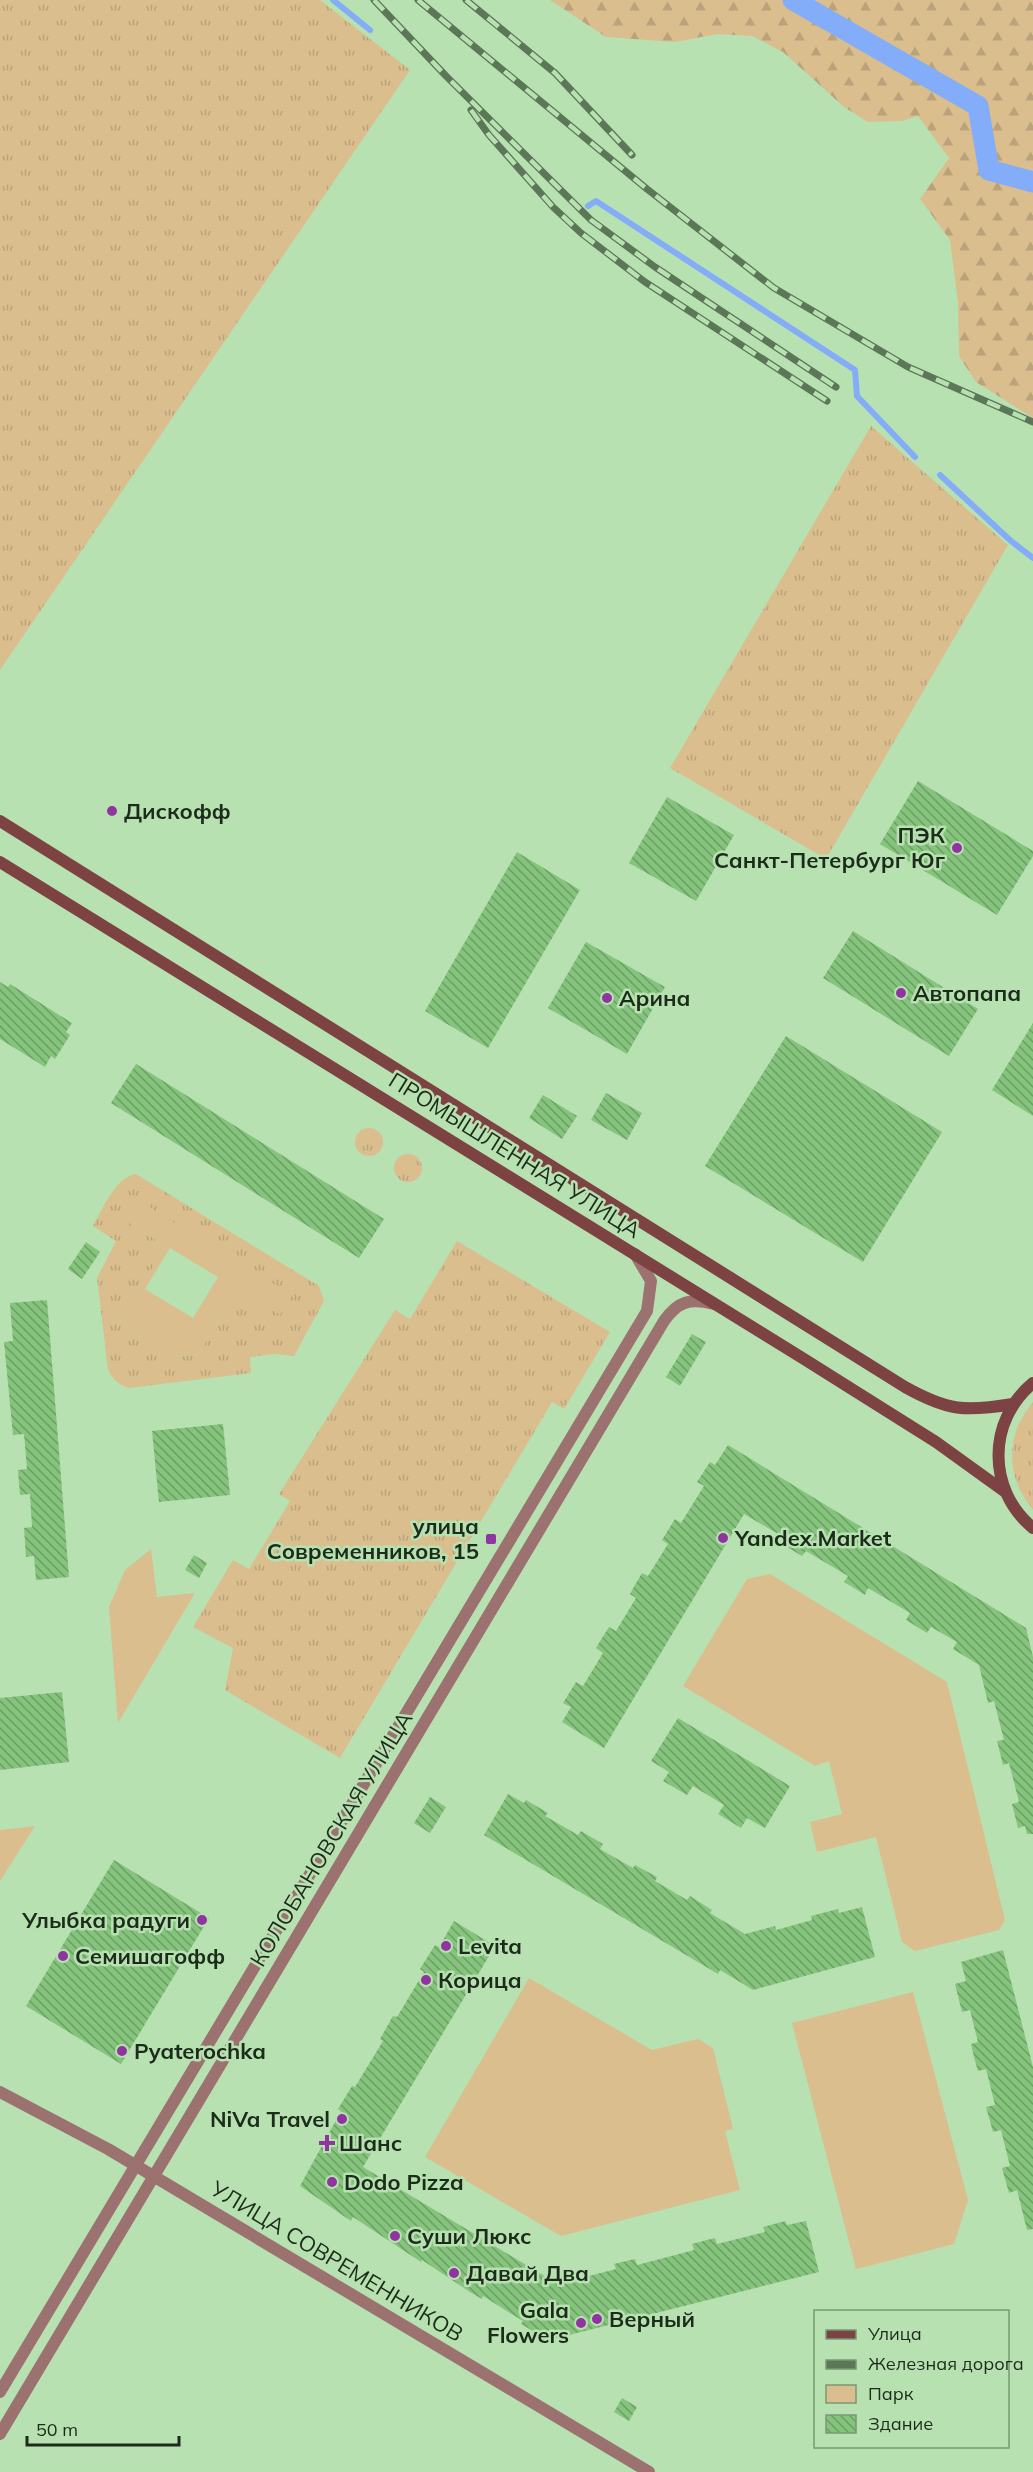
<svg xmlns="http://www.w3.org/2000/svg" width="1033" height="2472" font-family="Mulish,sans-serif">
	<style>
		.grass { fill: url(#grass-tufts); fill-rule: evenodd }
		.forest { fill: url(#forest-firs) }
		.park { fill: #dabe8e; fill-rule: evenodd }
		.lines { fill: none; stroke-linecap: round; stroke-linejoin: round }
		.stream { stroke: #83adf9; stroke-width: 6 }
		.canal { stroke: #83adf9; stroke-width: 21 }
		.building { fill: url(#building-back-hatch) }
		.street { stroke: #9c7270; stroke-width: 12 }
		.secondary { stroke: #7d4242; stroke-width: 12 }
		.rail-casing { stroke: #5c7658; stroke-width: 7 }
		.rail { stroke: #b8e1b2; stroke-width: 4.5; stroke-dasharray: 14; stroke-linecap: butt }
		.poi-dot { fill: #9035a0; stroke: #b8e1b2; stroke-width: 2 }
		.labels { text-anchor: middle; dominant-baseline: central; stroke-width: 5; stroke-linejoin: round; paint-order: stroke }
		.poi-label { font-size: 22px; font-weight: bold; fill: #1c2c1a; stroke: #b8e1b2; text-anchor: start }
		.street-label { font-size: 22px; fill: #1c2c1a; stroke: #b8e1b2 }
	</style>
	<defs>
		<pattern id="grass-tufts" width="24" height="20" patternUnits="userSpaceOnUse" patternTransform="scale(1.5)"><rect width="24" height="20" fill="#dabe8e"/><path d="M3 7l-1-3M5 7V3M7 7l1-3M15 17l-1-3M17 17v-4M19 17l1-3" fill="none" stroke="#baa37a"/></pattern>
		<pattern id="forest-firs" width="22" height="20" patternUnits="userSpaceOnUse" patternTransform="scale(1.5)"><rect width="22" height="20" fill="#dabe8e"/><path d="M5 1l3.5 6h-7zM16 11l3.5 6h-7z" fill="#baa37a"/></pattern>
		<pattern id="building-back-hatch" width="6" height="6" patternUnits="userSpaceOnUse" patternTransform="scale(1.5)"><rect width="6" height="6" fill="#85c47c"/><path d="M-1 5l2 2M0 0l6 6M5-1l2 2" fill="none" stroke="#6c9f65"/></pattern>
	</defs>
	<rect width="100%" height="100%" fill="#b8e1b2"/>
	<!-- grass -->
	<g class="grass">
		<path d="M0,0H320L410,70L0,670Z"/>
		<path d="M871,426L1008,545L826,859L670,768Z"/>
		<circle cx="369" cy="1142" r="14"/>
		<circle cx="408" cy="1168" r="14"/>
		<path d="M136,1174L319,1286L324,1301L294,1356L274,1354L250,1357L251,1373L129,1388C118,1384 113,1380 108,1370L97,1278L116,1241L93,1226C102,1210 116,1176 136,1174ZM121,1218L281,1314L238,1290L198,1354L178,1357L120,1321L166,1246Z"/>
		<path d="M457,1241L610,1332L564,1409L552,1402L340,1758L225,1690L233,1648L193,1627L233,1560L249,1569L290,1501L279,1494L395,1310L410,1319Z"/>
		<path d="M1033,1402V1510C1005,1476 1005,1435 1033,1402Z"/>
	</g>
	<!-- forest -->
	<path class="forest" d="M550,0H1033V418L976,382L959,356L958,303L950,240L920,199L949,158L918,116L902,121L868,122L844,107L783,52L752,36L717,34L675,42L606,37Z"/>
	<!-- park -->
	<g class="park">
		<path d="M133,1197L292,1295L280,1315L238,1290L198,1354L178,1357L120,1321L166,1246L121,1218ZM170,1248L218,1277L193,1318L145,1289Z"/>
		<path d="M151,1549L157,1597L195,1593L118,1723L109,1607L125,1570Z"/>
		<path d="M770,1574L947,1682L1005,1920L999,1930L915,1951L902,1942L876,1837L817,1852L810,1822L842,1814L829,1761L815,1766L683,1686L747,1579Z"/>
		<path d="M35,1826L0,1881V1830Z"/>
		<path d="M529,1978L652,2050L698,2039L713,2048L733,2129L725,2131L740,2190L561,2236L425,2157Z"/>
		<path d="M913,1992L968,2200L954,2244L856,2269L792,2023Z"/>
	</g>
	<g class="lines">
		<!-- stream -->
		<g class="stream">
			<path d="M333,0L370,30"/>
			<path d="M588,206L596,201L855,370L857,396L915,457"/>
			<path d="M940,475L1011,541L1033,558"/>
		</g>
		<!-- canal -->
		<path class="canal" d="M793,0L978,106L989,170L1033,182"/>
	</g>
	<!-- building -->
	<g class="building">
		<path d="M918,781L1033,851V856L997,915L880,844Z"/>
		<path d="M667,797L734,835L696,901L629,863Z"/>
		<path d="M517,852L580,890L488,1048L425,1011Z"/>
		<path d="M853,931L978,1009L949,1056L823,978Z"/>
		<path d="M586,942L665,987L627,1054L548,1008Z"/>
		<path d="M0,982L8,987L10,984L72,1023L66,1032L70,1035L55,1059L51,1056L45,1067L0,1039Z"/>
		<path d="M1033,1023V1116L992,1090Z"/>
		<path d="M786,1036L942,1132L863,1262L705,1166Z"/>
		<path d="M136,1064L384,1219L359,1258L111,1103Z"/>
		<path d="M606,1093L642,1113L627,1140L591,1120Z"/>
		<path d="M543,1095L577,1116L562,1139L529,1118Z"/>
		<path d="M86,1242L100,1252L82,1279L68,1269Z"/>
		<path d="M47,1300L69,1577L36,1580L34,1556L26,1557L24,1528L32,1527L30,1494L20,1495L19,1483L18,1470L27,1469L24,1434L13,1435L4,1342L13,1341L10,1303Z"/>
		<path d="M692,1334L706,1342L680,1386L666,1377Z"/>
		<path d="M223,1424L230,1495L159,1502L152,1431Z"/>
		<path d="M728,1445L1026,1628L1033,1657V1834H1027L1025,1826L1018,1828L1012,1804L1019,1802L1009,1763L1003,1765L997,1741L1004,1740L994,1701L988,1703L979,1665L953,1649L957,1642L931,1627L927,1633L906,1620L910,1613L868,1588L865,1595L854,1588L844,1582L848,1576L806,1551L802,1556L792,1550L781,1544L785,1538L744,1514L604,1748L562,1722L571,1707L563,1703L576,1682L583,1686L603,1653L596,1648L602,1638L609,1627L616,1631L636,1598L630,1594L636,1583L642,1573L648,1576L668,1544L662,1540L675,1519L681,1523L704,1486L697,1482L710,1462L715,1465Z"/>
		<path d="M194,1555L207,1563L199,1578L185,1570Z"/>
		<path d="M62,1692L69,1762L0,1770V1698Z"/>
		<path d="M678,1718L790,1786L765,1828L747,1818L741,1828L718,1814L724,1805L693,1786L687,1795L663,1781L669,1772L651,1761Z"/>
		<path d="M508,1794L524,1803L526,1800L548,1813L545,1816L578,1835L581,1831L603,1844L600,1849L633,1868L635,1865L657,1877L655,1881L687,1900L690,1896L712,1910L710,1913L745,1934L775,1926L776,1930L812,1920L811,1916L838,1909L839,1913L862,1907L875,1957L753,1990L720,1970L718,1974L484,1835Z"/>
		<path d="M430,1797L446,1807L430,1833L414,1823Z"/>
		<path d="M114,1860L209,1918L121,2064L26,2006Z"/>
		<path d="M454,1921L495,1946L363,2167L558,2284L616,2269L614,2264L622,2262L635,2259L637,2265L694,2250L692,2244L703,2241L715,2238L717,2244L765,2232L763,2227L785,2221L787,2225L806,2221L819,2272L553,2339L544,2334L543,2337L521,2324L523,2321L483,2296L482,2299L470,2292L422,2260L421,2262L353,2217L351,2221L300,2186L341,2111L338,2109L352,2086L355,2087L383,2041L380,2039L393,2016L397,2017L424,1972L420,1969L435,1945L439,1947Z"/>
		<path d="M1003,1950L1033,2067V2229L1027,2230L1017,2190L1009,2193L1002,2168L1010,2166L1001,2130L993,2132L986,2107L995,2105L986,2069L978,2071L974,2057L971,2044L978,2042L970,2010L962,2012L955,1984L966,1981L961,1962Z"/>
		<path d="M622,2398L637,2407L629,2421L614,2412Z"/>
	</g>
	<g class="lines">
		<!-- street -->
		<g class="street">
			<path d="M0,2092L108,2149L649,2472"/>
			<path d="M0,2392L647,1311L651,1281L635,1254"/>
			<path d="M0,2434L664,1321C678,1301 690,1298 714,1304"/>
		</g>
		<!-- secondary -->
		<g class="secondary">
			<path d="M0,821L905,1387C948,1411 965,1412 1013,1404"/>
			<path d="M0,862L804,1359L936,1442L1004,1491"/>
			<path d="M1033,1383C987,1421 987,1490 1033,1528"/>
		</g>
		<!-- rail casing -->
		<g class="rail-casing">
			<g id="rail">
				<path d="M374,0L446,76L591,220L655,267L836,387"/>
				<path d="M418,0L647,189L774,288L908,367L1033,422"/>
				<path d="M466,0L555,73L632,155"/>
				<path d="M471,110L489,135L553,207L581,233L645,282L827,401"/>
			</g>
		</g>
		<!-- rail -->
		<use href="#rail" class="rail"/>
	</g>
	<!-- markers -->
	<g class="poi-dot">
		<circle cx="112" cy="811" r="6"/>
		<circle cx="957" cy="848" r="6"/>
		<circle cx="901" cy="993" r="6"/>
		<circle cx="607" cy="998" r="6"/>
		<circle cx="723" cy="1538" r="6"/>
		<rect x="485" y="1533" width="12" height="12" rx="3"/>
		<circle cx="202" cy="1920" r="6"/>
		<circle cx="446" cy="1946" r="6"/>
		<circle cx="63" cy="1956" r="6"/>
		<circle cx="426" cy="1980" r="6"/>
		<circle cx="122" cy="2051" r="6"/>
		<circle cx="342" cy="2119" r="6"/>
		<path d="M324 2134h6v6h6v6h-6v6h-6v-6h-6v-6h6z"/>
		<circle cx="332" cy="2182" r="6"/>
		<circle cx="395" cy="2236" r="6"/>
		<circle cx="454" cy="2273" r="6"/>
		<circle cx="597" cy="2319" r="6"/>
		<circle cx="581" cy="2323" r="6"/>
	</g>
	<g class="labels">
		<!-- poi labels -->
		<g class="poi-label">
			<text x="124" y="811">Дискофф</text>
			<text x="945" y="835" text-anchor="end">ПЭК<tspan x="945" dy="25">Санкт-Петербург Юг</tspan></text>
			<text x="913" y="993">Автопапа</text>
			<text x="619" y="998">Арина</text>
			<text x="479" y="1526" text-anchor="end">улица<tspan x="479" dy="25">Современников, 15</tspan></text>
			<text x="735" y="1538">Yandex.Market</text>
			<text x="190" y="1920" text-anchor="end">Улыбка радуги</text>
			<text x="458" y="1946">Levita</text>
			<text x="75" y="1956">Семишагофф</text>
			<text x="438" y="1980">Корица</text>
			<text x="134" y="2051">Pyaterochka</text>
			<text x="330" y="2119" text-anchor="end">NiVa Travel</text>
			<text x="339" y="2143">Шанс</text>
			<text x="344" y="2182">Dodo Pizza</text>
			<text x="407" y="2236">Суши Люкс</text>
			<text x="466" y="2273">Давай Два</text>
			<text x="569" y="2310" text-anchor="end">Gala<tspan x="569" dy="25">Flowers</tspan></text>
			<text x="609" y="2319">Верный</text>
		</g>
		<!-- street labels -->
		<g class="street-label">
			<text transform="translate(515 1155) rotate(32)">ПРОМЫШЛЕННАЯ УЛИЦА</text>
			<text transform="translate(331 1839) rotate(-59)">КОЛОБАНОВСКАЯ УЛИЦА</text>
			<text transform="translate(337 2261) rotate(31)">УЛИЦА СОВРЕМЕННИКОВ</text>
		</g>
	</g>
	<!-- legend -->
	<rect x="814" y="2310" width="195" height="138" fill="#b8e1b2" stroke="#7a9975" stroke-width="1.5"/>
	<rect x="826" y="2330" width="30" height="9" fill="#7d4242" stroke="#7a9975" stroke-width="1.5"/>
	<text x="868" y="2340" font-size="18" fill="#1c2c1a">Улица</text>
	<rect x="826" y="2360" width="30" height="9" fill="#5c7658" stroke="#7a9975" stroke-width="1.5"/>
	<text x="868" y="2370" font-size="18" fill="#1c2c1a">Железная дорога</text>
	<rect x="826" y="2385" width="30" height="18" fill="#dabe8e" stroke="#7a9975" stroke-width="1.5"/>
	<text x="868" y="2400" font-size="18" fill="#1c2c1a">Парк</text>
	<rect x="826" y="2415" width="30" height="18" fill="url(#building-back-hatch)" stroke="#7a9975" stroke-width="1.5"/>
	<text x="868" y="2430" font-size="18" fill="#1c2c1a">Здание</text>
	<!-- scale -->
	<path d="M27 2436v9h152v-9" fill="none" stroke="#1c2c1a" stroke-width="3"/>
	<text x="36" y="2436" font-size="18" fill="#1c2c1a" stroke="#b8e1b2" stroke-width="4.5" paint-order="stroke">50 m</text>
</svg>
